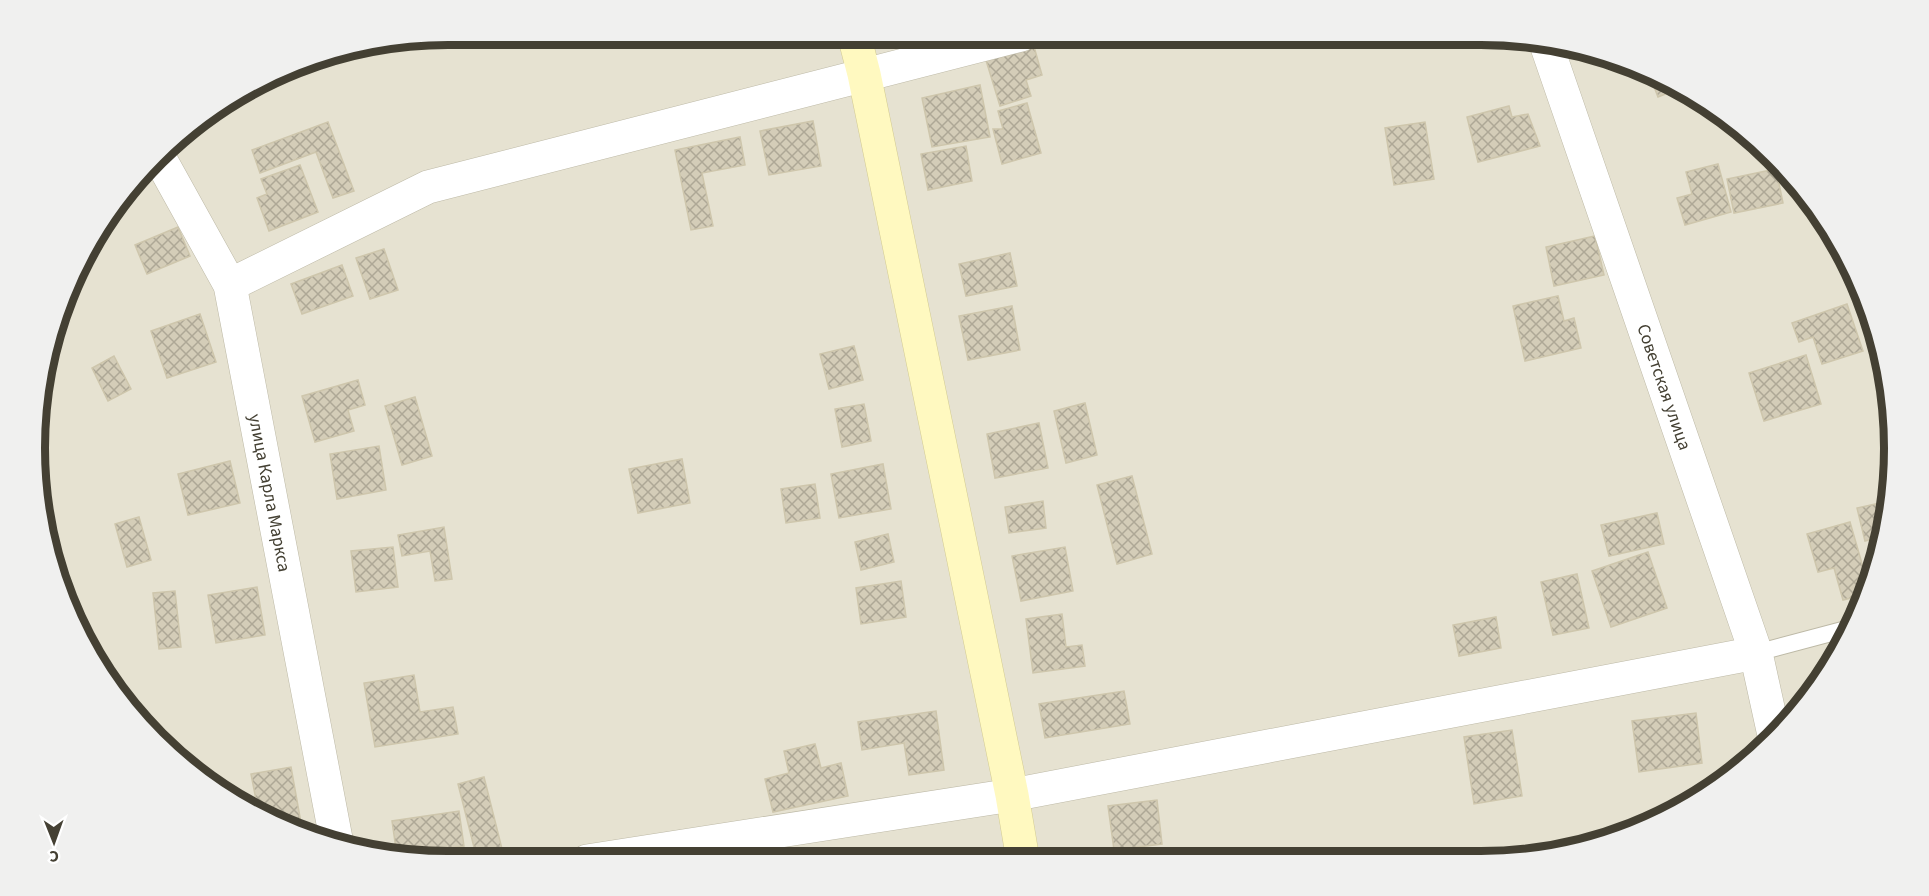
<svg xmlns="http://www.w3.org/2000/svg" width="1929" height="896" font-family="'Source Sans 3',sans-serif">
	<style>
		.residential { fill: #e6e2d1 }
		.building { fill: url(#building-cross-hatch); stroke: #cec6ac; stroke-width: 1.5 }
		.lines { fill: none; stroke-linecap: round; stroke-linejoin: round }
		.lane-casing { stroke: #bdb9a6; stroke-width: 18 }
		.street-casing { stroke: #bdb9a6; stroke-width: 34 }
		.secondary-casing { stroke: #d3cb92; stroke-width: 34 }
		.lane { stroke: #fff; stroke-width: 16 }
		.street { stroke: #fff; stroke-width: 33 }
		.secondary { stroke: #fff9c0; stroke-width: 33 }
		.labels { text-anchor: middle; dominant-baseline: central; stroke-width: 4.5; stroke-linejoin: round; paint-order: stroke }
		.street-label { font-size: 18px; fill: #444033; stroke: #fff }
		.rim { fill: none; stroke: #444033; stroke-width: 8 }
	</style>
	<defs>
		<pattern id="building-cross-hatch" width="8" height="8" patternUnits="userSpaceOnUse" patternTransform="scale(1.5)"><rect width="8" height="8" fill="#d4cdb8"/><path d="M0 0l8 8M0 8l8-8" fill="none" stroke="#aea896"/></pattern>
	</defs>
	<rect width="100%" height="100%" fill="#f2f0e3"/>
	<!-- residential -->
	<path class="residential" d="M448,35H1481L1561,42L1639,66L1710,104L1773,155L1825,218L1863,289L1886,367L1894,448L1887,528L1863,606L1809,699L1733,776L1640,830L1535,858L448,861L367,853L290,830L176,759L90,654L57,581L38,502L42,368L90,242L176,137L242,90L315,57Z"/>
	<!-- building -->
	<g class="building">
		<path d="M1033,43L1042,75L1026,80L1031,96L1000,106L985,57Z"/>
		<path d="M1648,71L1681,88L1658,97Z"/>
		<path d="M980,85L990,137L932,147L922,98Z"/>
		<path d="M1027,103L1041,153L1002,164L993,129H1003L998,111Z"/>
		<path d="M1509,106L1512,117L1528,114L1540,146L1478,162L1467,117Z"/>
		<path d="M813,121L821,166L769,175L760,131Z"/>
		<path d="M328,122L354,191L333,198L316,152L260,173L252,150Z"/>
		<path d="M1425,122L1434,179L1394,185L1385,128Z"/>
		<path d="M740,137L745,165L702,173L713,226L691,230L675,150Z"/>
		<path d="M966,146L972,181L928,190L921,154Z"/>
		<path d="M1718,164L1731,212L1685,225L1677,198L1692,194L1686,172Z"/>
		<path d="M300,165L318,212L269,231L257,198L267,194L261,179Z"/>
		<path d="M1776,169L1783,203L1734,213L1727,179Z"/>
		<path d="M178,227L190,256L147,274L135,245Z"/>
		<path d="M1595,236L1604,275L1554,286L1546,247Z"/>
		<path d="M384,249L398,290L370,299L356,258Z"/>
		<path d="M1010,253L1017,286L966,296L959,264Z"/>
		<path d="M342,265L353,296L302,314L291,284Z"/>
		<path d="M1558,296L1564,321L1574,318L1581,348L1525,361L1513,306Z"/>
		<path d="M1847,304L1863,351L1822,364L1813,337L1799,342L1792,323Z"/>
		<path d="M1012,306L1020,350L968,360L959,316Z"/>
		<path d="M200,314L216,362L167,378L151,331Z"/>
		<path d="M854,346L863,380L829,389L820,354Z"/>
		<path d="M1806,355L1821,404L1764,421L1749,373Z"/>
		<path d="M114,356L131,389L108,401L92,368Z"/>
		<path d="M358,380L365,405L348,410L354,431L315,442L302,396Z"/>
		<path d="M415,397L432,456L402,465L385,406Z"/>
		<path d="M1085,403L1097,455L1066,463L1054,411Z"/>
		<path d="M864,404L871,441L842,447L835,409Z"/>
		<path d="M1039,423L1048,468L995,478L987,434Z"/>
		<path d="M379,446L386,490L337,499L330,454Z"/>
		<path d="M682,459L690,503L638,513L629,469Z"/>
		<path d="M230,461L240,503L188,515L178,474Z"/>
		<path d="M883,464L891,509L839,518L831,474Z"/>
		<path d="M1132,476L1152,554L1117,564L1097,485Z"/>
		<path d="M815,484L820,518L786,523L781,489Z"/>
		<path d="M1043,501L1046,528L1009,533L1005,507Z"/>
		<path d="M1889,501L1887,528L1882,544L1880,537L1865,541L1857,508Z"/>
		<path d="M1657,513L1664,544L1609,556L1601,525Z"/>
		<path d="M139,517L151,560L127,567L115,524Z"/>
		<path d="M1850,522L1869,588L1867,594L1843,600L1834,568L1818,572L1807,534Z"/>
		<path d="M444,527L452,579L435,581L430,551L402,556L398,535Z"/>
		<path d="M888,534L894,562L861,570L855,542Z"/>
		<path d="M393,547L398,587L356,592L351,551Z"/>
		<path d="M1065,547L1073,591L1021,601L1012,556Z"/>
		<path d="M1648,552L1667,608L1611,627L1592,571Z"/>
		<path d="M1577,574L1589,628L1553,635L1541,582Z"/>
		<path d="M901,581L906,617L861,624L856,588Z"/>
		<path d="M257,587L265,635L216,643L208,595Z"/>
		<path d="M175,591L181,647L159,649L153,593Z"/>
		<path d="M1062,614L1066,647L1082,645L1085,666L1033,673L1026,619Z"/>
		<path d="M1496,617L1501,648L1459,656L1453,625Z"/>
		<path d="M414,675L420,712L453,707L458,734L375,747L364,683Z"/>
		<path d="M1124,691L1130,724L1045,738L1039,704Z"/>
		<path d="M936,711L944,770L909,775L904,743L862,750L858,722Z"/>
		<path d="M1696,713L1702,763L1639,772L1632,721Z"/>
		<path d="M1512,730L1522,796L1474,804L1464,737Z"/>
		<path d="M815,744L821,768L841,763L848,796L773,812L765,779L789,773L784,751Z"/>
		<path d="M291,767L303,834L290,830L258,810L251,774Z"/>
		<path d="M484,777L502,849L476,855L458,784Z"/>
		<path d="M1157,800L1162,844L1114,850L1108,806Z"/>
		<path d="M459,811L464,846L397,856L392,821Z"/>
		<path d="M867,856V860H830Z"/>
	</g>
	<g class="lines">
		<!-- lane casing -->
		<g class="lane-casing">
			<path id="lane" d="M1756,653L1850,628"/>
		</g>
		<!-- street casing -->
		<g class="street-casing">
			<g id="street">
				<path id="s1" d="M1545,41L1756,653L1774,735"/>
				<path id="s2" d="M159,157L230,285L337,844"/>
				<path d="M230,285L428,187L1021,35"/>
				<path d="M587,861L1012,795L1756,653"/>
			</g>
		</g>
		<!-- secondary casing -->
		<g class="secondary-casing">
			<path id="secondary" d="M854,35L864,74L1012,795L1023,860"/>
		</g>
		<!-- lane -->
		<use href="#lane" class="lane"/>
		<!-- street -->
		<use href="#street" class="street"/>
		<!-- secondary -->
		<use href="#secondary" class="secondary"/>
	</g>
	<g class="labels">
		<!-- street labels -->
		<g class="street-label">
			<text stroke="none"><textPath href="#s1" startOffset="366">Советская улица</textPath></text>
			<text stroke="none"><textPath href="#s2" startOffset="358">улица Карла Маркса</textPath></text>
		</g>
	</g>
	<!-- crop -->
	<path d="M0 0H1929V896H0ZM448 45H1481A403 403 0 0 1 1884 448V448A403 403 0 0 1 1481 851H448A403 403 0 0 1 45 448V448A403 403 0 0 1 448 45Z" fill="#f0f0ef" fill-rule="evenodd"/>
	<path class="rim" d="M448 45H1481A403 403 0 0 1 1884 448V448A403 403 0 0 1 1481 851H448A403 403 0 0 1 45 448V448A403 403 0 0 1 448 45Z"/>
	<!-- north arrow -->
	<g transform="translate(54 842) rotate(179)" stroke="#ffffff" stroke-width="4.5" paint-order="stroke">
	<path d="M0-4.5L10 22L0 15L-10 22Z" fill="#444033"/>
	<text y="-9" font-size="16" font-weight="bold" text-anchor="middle" fill="#444033">С</text>
	</g>
</svg>
